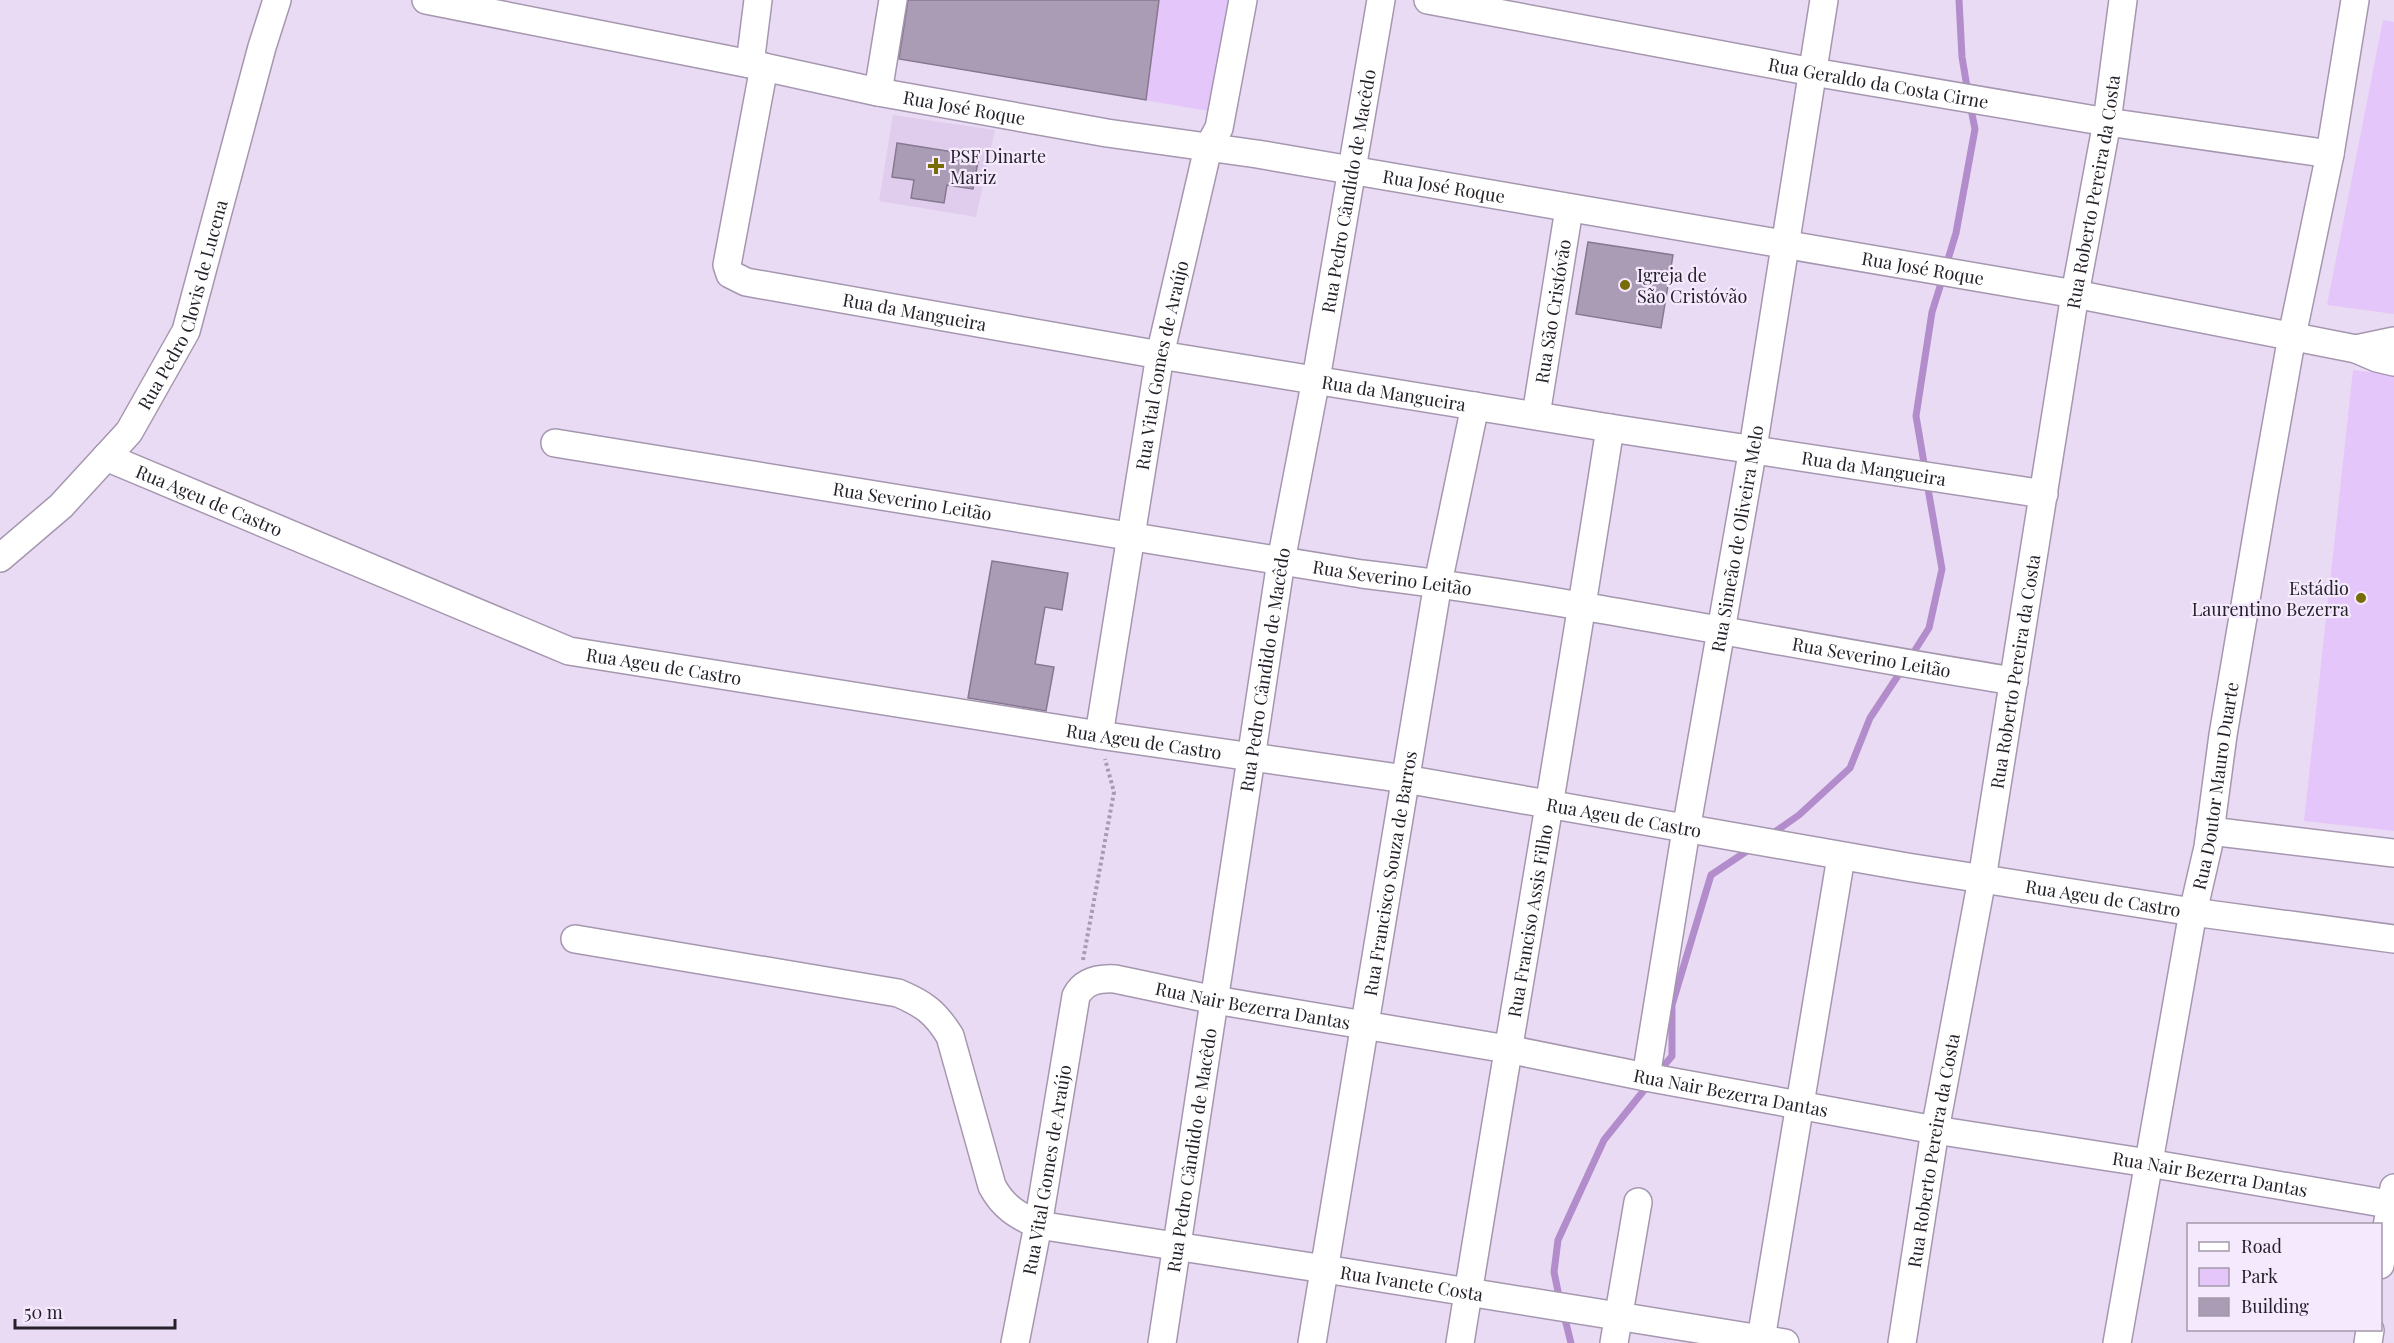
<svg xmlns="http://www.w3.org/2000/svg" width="2394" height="1343" font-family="'Playfair Display',serif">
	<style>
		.built { fill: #e0cded }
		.green { fill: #e5c6fa }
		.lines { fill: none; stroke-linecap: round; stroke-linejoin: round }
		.stream { stroke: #b38ccb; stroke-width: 7 }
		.building { fill: #ab9cb5; stroke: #86788f; stroke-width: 1.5 }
		.minor-casing { stroke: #a597af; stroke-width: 30 }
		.path { stroke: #a79baf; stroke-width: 4; stroke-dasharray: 3 3; stroke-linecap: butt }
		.minor { stroke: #fff; stroke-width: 27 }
		.poi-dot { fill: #776c05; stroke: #f5e9fe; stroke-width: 2 }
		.labels { text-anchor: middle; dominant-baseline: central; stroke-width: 4.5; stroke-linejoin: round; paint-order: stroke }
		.street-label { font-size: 18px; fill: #252029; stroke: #f5e9fe }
		.poi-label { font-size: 18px; fill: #252029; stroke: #f5e9fe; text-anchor: start }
	</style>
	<rect width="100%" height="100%" fill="#eadbf4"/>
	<!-- built -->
	<path class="built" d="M893,115L995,130L976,217L879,201Z"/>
	<!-- green -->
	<g class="green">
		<path d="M907,0H1230L1209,111L895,58Z"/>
		<path d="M2383,20L2394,22V314L2327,305Z"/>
		<path d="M2353,370L2394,375V831L2304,821Z"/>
	</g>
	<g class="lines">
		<!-- stream -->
		<g class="stream">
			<path d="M1959,0L1962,57L1968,93"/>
			<path d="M1946,266L1956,233L1975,129L1970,104"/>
			<path d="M1925,469L1916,416L1932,312L1943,277"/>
			<path d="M1910,658L1929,628L1942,569L1927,483"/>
			<path d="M1769,836L1799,815L1850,768L1870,718L1903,668"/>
			<path d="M1658,1073L1672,1056V1005L1711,875L1753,847"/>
			<path d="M1560,1301L1554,1272L1558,1240L1604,1140L1649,1084"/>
			<path d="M1564,1315L1571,1343"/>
		</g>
	</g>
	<!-- building -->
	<g class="building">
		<path d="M908,0H1159L1146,100L899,59Z"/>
		<path d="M897,143L979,156L973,189L947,185L944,203L911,198L914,180L892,177Z"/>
		<path d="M1588,242L1673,255L1661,328L1576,314Z"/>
		<path d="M992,561L1068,573L1062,610L1045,607L1035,664L1054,667L1046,711L968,698Z"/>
	</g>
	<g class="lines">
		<!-- minor casing -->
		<g class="minor-casing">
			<g id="minor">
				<path id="s1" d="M426,0L750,64L878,92L1107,133L1257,154L2075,294L2356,349L2377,358L2394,362"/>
				<path id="s2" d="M1428,0L1813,72L2107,122L2330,154"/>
				<path d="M750,64L758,0"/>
				<path id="s3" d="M764,67L727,265L730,274L746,282L1160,355L1610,428L2044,494"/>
				<path d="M878,92L893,0"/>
				<path d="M2356,349L2394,341"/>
				<path id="s4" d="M1536,415L1569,209"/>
				<path id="s5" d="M555,443L1362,574C1580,600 1796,647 2014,681"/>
				<path id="s6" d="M106,457L569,651L1099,735L1405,779L1907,867L2193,912L2394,939"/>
				<path id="s7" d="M0,558L61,506L129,432L186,331L262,47L277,0"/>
				<path id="s8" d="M1099,735L1160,355L1208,148L1219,128L1243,0"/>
				<path d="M2210,831L2394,853"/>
				<path id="s9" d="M575,939L898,993C924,1004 935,1012 950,1036L992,1186C1003,1207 1017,1215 1038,1225L1325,1269L1785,1343"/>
				<path id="s10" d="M1646,1077L1686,830L1753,448L1824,0"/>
				<path d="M2380,1265L2394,1188"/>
				<path d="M1761,1339L1841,857"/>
				<path id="s11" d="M1015,1343L1038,1225L1076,996C1084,981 1098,978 1115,979L1215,1000L1507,1049L1646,1077L1935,1130L2148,1163L2394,1205"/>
				<path id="s12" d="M1162,1343L1281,561L1316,379L1381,0"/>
				<path id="s13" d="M1312,1343L1438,583L1475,406"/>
				<path id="s14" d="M1460,1343C1509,1038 1563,733 1610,428"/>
				<path d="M1614,1343L1638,1202"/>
				<path id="s15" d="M1902,1343L1935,1130L1982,879L2075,294L2107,122L2123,0"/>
				<path id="s16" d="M2117,1343L2193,912L2208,847L2223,735L2262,505L2292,336L2330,154L2355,0"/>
				<path d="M2368,1343L2370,1330"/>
			</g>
		</g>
		<!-- path -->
		<path class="path" d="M1083,960L1114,792L1105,759"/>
		<!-- minor -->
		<use href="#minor" class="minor"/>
	</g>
	<!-- markers -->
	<g class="poi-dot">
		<path d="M933 157h6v6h6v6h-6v6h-6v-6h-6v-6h6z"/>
		<circle cx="1625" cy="285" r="6"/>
		<circle cx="2361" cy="598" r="6"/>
	</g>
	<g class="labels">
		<!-- street labels -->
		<g class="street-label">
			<text stroke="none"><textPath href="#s2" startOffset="458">Rua Geraldo da Costa Cirne</textPath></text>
			<text stroke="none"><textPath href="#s1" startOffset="549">Rua José Roque</textPath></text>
			<text stroke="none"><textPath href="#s1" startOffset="1035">Rua José Roque</textPath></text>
			<text stroke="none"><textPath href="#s12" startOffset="1167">Rua Pedro Cândido de Macêdo</textPath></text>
			<text stroke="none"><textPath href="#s15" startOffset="1167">Rua Roberto Pereira da Costa</textPath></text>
			<text stroke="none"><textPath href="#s1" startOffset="1521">Rua José Roque</textPath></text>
			<text stroke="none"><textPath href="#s7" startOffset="320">Rua Pedro Clovis de Lucena</textPath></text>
			<text stroke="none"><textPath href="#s3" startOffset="400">Rua da Mangueira</textPath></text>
			<text stroke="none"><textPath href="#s4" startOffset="105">Rua São Cristóvão</textPath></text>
			<text stroke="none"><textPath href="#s8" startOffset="375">Rua Vital Gomes de Araújo</textPath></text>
			<text stroke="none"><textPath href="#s3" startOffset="886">Rua da Mangueira</textPath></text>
			<text stroke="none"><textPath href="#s3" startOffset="1372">Rua da Mangueira</textPath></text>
			<text stroke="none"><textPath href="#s6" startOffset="112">Rua Ageu de Castro</textPath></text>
			<text stroke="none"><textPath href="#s5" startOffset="362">Rua Severino Leitão</textPath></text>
			<text stroke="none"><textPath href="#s10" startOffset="546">Rua Simeão de Oliveira Melo</textPath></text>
			<text stroke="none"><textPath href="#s5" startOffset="848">Rua Severino Leitão</textPath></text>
			<text stroke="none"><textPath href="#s5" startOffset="1334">Rua Severino Leitão</textPath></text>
			<text stroke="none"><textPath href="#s6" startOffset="598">Rua Ageu de Castro</textPath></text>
			<text stroke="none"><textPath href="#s12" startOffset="681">Rua Pedro Cândido de Macêdo</textPath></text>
			<text stroke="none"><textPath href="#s15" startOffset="681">Rua Roberto Pereira da Costa</textPath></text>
			<text stroke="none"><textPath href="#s6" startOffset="1084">Rua Ageu de Castro</textPath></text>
			<text stroke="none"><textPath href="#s16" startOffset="566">Rua Doutor Mauro Duarte</textPath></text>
			<text stroke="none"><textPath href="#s6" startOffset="1570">Rua Ageu de Castro</textPath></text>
			<text stroke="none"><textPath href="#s13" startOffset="476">Rua Francisco Souza de Barros</textPath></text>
			<text stroke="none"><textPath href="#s6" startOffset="2056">Rua Ageu de Castro</textPath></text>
			<text stroke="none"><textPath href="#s14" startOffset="428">Rua Franciso Assis Filho</textPath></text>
			<text stroke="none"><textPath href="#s11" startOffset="538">Rua Nair Bezerra Dantas</textPath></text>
			<text stroke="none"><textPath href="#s11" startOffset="1024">Rua Nair Bezerra Dantas</textPath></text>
			<text stroke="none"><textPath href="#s12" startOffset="195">Rua Pedro Cândido de Macêdo</textPath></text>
			<text stroke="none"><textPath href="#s15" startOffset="195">Rua Roberto Pereira da Costa</textPath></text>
			<text stroke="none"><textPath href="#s11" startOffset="176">Rua Vital Gomes de Araújo</textPath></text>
			<text stroke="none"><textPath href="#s11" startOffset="1510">Rua Nair Bezerra Dantas</textPath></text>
			<text stroke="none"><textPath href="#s9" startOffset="992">Rua Ivanete Costa</textPath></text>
		</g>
		<!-- poi labels -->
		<g class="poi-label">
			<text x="950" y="156">PSF Dinarte<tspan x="950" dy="21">Mariz</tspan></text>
			<text x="1637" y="275">Igreja de<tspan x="1637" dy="21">São Cristóvão</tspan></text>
			<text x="2349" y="588" text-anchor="end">Estádio<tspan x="2349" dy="21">Laurentino Bezerra</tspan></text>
		</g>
	</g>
	<!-- legend -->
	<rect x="2187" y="1223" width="195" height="108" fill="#f5e9fe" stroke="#a299a9" stroke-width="1.5"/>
	<rect x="2199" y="1242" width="30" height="9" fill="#ffffff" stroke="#a299a9" stroke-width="1.5"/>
	<text x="2241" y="1253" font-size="18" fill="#252029">Road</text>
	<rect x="2199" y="1268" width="30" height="18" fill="#e5c6fa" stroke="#a299a9" stroke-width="1.5"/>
	<text x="2241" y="1283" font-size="18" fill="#252029">Park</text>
	<rect x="2199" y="1298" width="30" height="18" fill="#ab9cb5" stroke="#a299a9" stroke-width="1.5"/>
	<text x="2241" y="1313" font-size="18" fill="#252029">Building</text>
	<!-- scale -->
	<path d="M15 1319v9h160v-9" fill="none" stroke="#252029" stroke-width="3"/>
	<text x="24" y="1319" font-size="18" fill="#252029" stroke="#f5e9fe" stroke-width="4.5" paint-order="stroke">50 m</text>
</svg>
